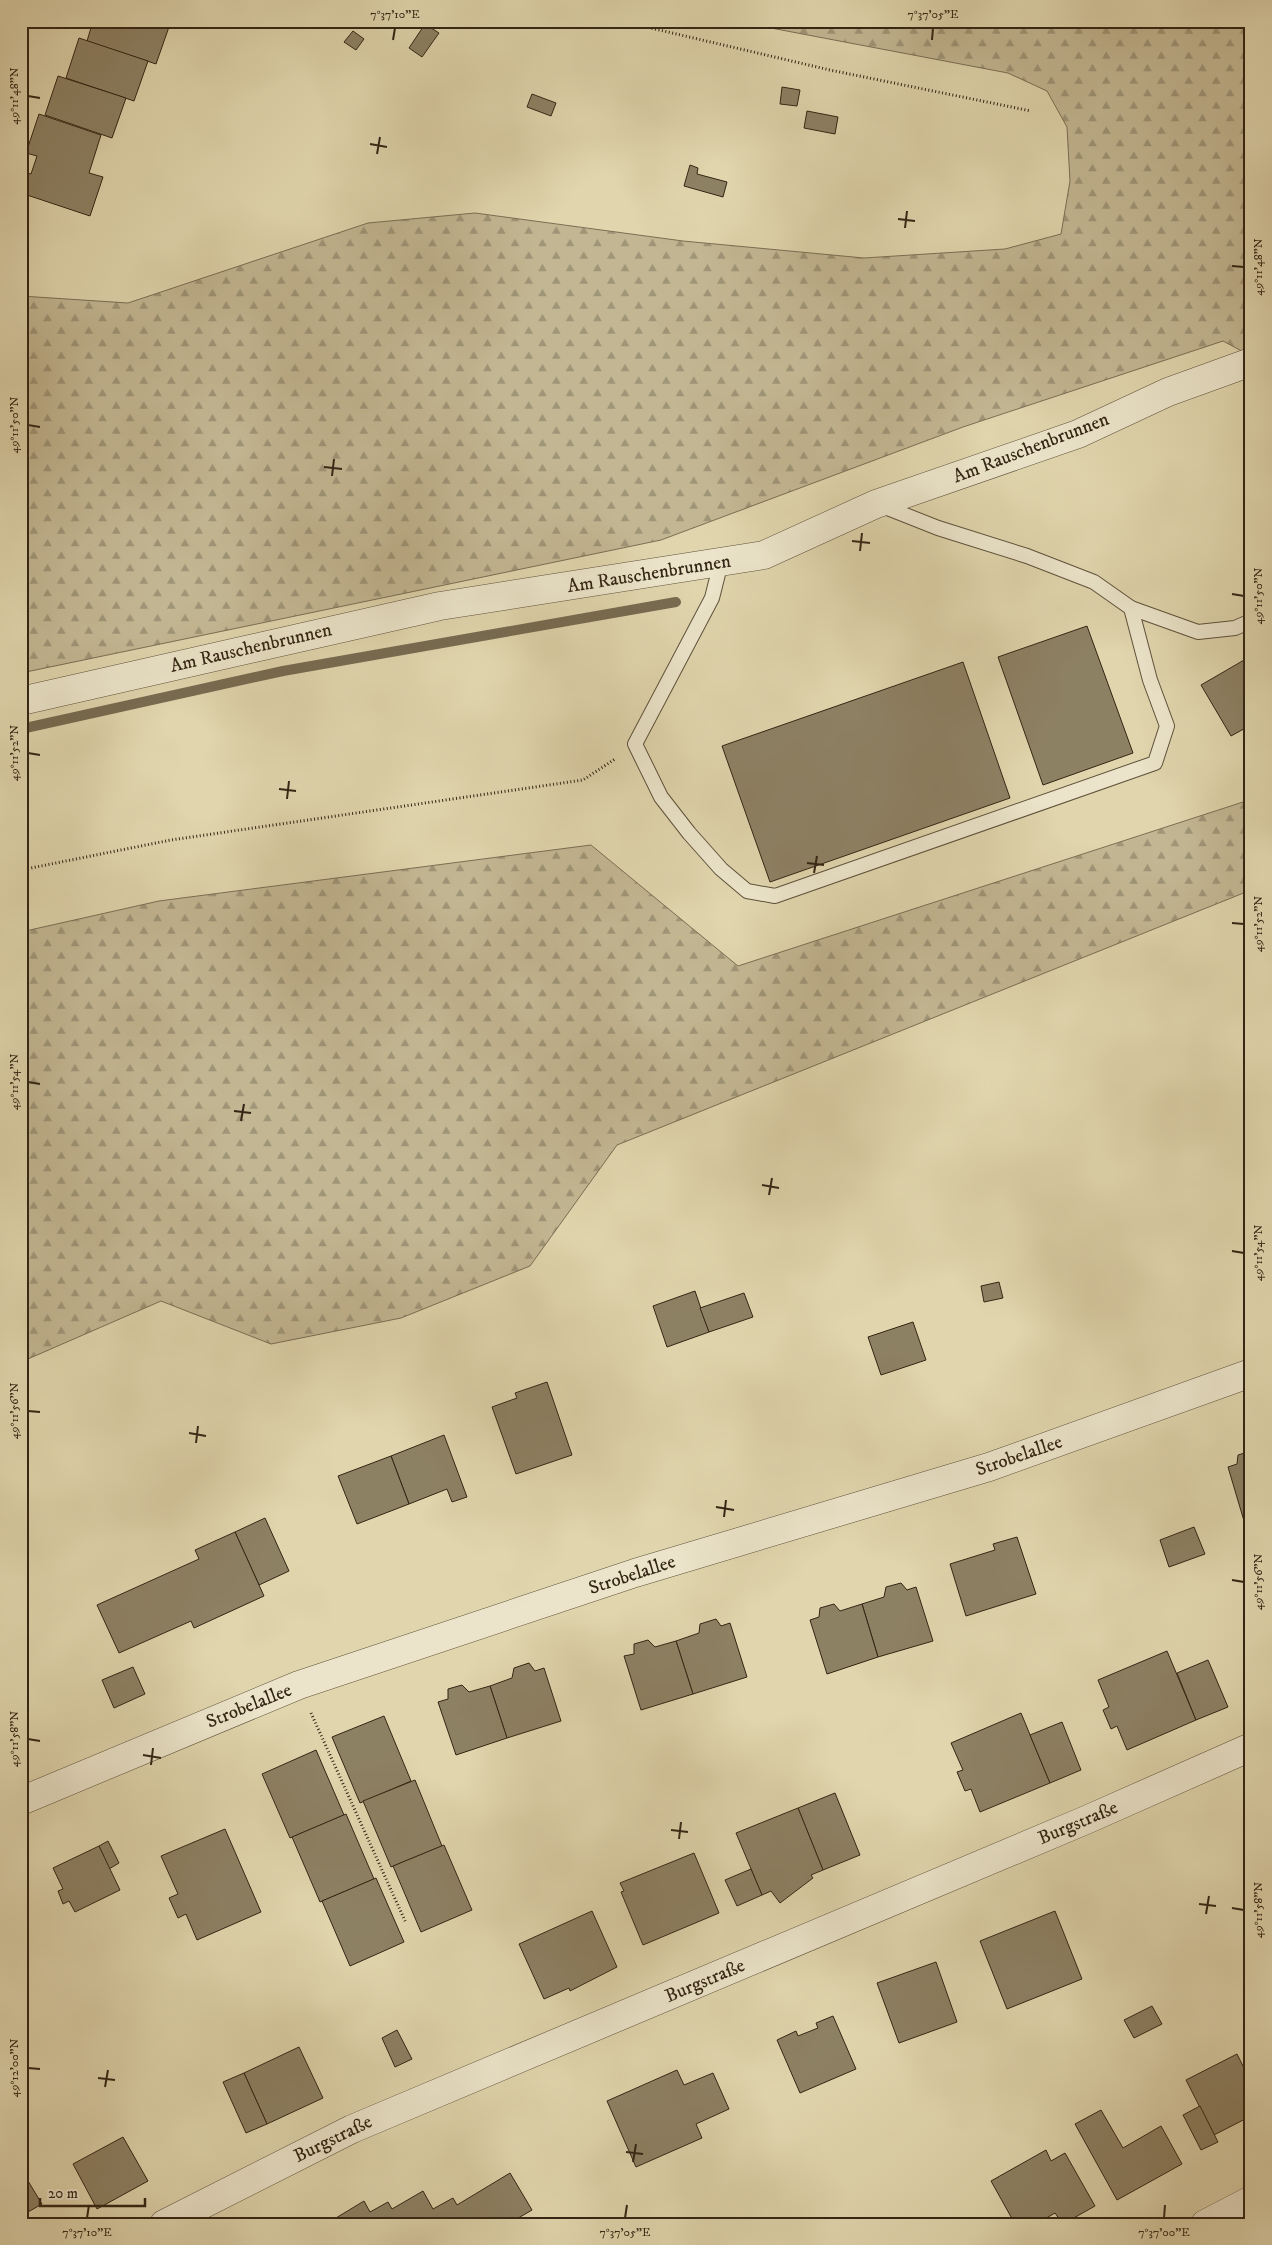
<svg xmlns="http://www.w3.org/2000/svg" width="1272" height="2245" font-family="'IM FELL DW Pica',serif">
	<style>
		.forest { fill: url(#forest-firs); stroke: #7b6e54 }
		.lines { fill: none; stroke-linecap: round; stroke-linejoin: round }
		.stream { stroke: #776b51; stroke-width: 10 }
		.building { fill: #8d8164; stroke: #332514 }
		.service-casing { stroke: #5e513a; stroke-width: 16 }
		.minor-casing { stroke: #5e513a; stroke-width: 29 }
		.path { stroke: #332514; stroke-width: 3; stroke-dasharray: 1 2.5; stroke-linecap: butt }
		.service { stroke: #ebe4ca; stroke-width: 14 }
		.minor { stroke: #ebe4ca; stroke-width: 28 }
		.ticks { fill: none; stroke: #332514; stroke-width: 2 }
		.labels { text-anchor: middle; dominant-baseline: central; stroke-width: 4.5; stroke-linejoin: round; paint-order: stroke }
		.street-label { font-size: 19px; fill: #332514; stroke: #ebe4ca }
		.neatline { fill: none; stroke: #332514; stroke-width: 2 }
		.ticks-label { font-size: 12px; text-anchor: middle; fill: #332514 }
	</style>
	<defs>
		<pattern id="forest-firs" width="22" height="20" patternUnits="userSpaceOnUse" patternTransform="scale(1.25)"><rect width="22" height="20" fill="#c3b793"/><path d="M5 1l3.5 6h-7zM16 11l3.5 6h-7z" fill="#9f9577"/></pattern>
	</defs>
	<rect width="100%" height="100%" fill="#e0d5ad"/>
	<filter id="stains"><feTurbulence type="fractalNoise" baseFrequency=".004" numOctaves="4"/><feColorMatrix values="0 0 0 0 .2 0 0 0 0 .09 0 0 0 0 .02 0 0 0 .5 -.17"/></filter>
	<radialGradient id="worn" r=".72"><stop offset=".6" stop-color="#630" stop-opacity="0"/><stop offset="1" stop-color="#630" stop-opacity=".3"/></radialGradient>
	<!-- forest -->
	<g class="forest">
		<path d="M734,21H1251V356L1223,341L963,427L661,540L21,673V296L128,303L368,223L475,213L683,241L864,258L1005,249L1061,234L1070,181L1067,127L1047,91L1008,73Z"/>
		<path d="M1251,797V890L617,1145L530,1266L401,1318L271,1344L161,1301L21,1362V932L159,901L591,845L738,966L1243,802Z"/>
	</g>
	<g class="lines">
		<!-- stream -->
		<path class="stream" d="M21,729L283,671L676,602"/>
	</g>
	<!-- building -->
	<g class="building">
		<path d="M93,21H161L170,24L156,64L87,41Z"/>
		<path d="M425,24L439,33L422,57L409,48Z"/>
		<path d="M353,31L364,39L356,50L344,42Z"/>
		<path d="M79,38L148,61L134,101L66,78Z"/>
		<path d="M58,76L126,98L112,138L45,115Z"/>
		<path d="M782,87L800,90L797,106L780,104Z"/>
		<path d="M532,94L556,103L551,116L527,107Z"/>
		<path d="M807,111L838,117L835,134L804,128Z"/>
		<path d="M39,114L101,135L89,173L103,177L90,216L21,193L27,173L31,174L37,156L26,153Z"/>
		<path d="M690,165L698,168L697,174L727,182L723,197L684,186Z"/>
		<path d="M1087,626L1133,753L1043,785L998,657Z"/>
		<path d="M1251,656V725L1231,736L1201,685Z"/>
		<path d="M963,662L1010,798L770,882L722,746Z"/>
		<path d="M999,1282L1003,1298L984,1302L981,1286Z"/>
		<path d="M695,1291L709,1332L667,1347L653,1306Z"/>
		<path d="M744,1293L753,1317L709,1332L700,1308Z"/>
		<path d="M913,1322L926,1360L881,1375L868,1337Z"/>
		<path d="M547,1382L572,1455L516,1474L492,1407L517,1398L515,1393Z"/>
		<path d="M444,1435L467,1497L452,1502L447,1489L409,1504L391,1456Z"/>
		<path d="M1251,1451V1519L1244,1521L1228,1467L1237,1464L1238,1455Z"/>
		<path d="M391,1456L409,1504L357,1524L338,1476Z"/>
		<path d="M265,1518L289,1571L259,1585L235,1532Z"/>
		<path d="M1194,1527L1205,1554L1169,1567L1160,1540Z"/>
		<path d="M235,1532L264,1596L194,1628L191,1621L119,1653L97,1605L199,1559L195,1550Z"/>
		<path d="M1017,1537L1036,1594L966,1616L950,1564L995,1550L993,1544Z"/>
		<path d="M901,1583L907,1590L916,1587L933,1641L878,1657L862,1604L884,1597L886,1587Z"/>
		<path d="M834,1604L840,1611L862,1604L878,1657L827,1674L810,1620L819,1617L820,1608Z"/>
		<path d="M716,1619L721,1626L730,1623L747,1677L693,1694L676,1641L699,1633L700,1624Z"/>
		<path d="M648,1640L655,1647L676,1641L693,1694L641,1710L624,1656L634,1654V1644Z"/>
		<path d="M1167,1651L1196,1720L1127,1750L1117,1726L1111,1729L1103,1710L1109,1707L1098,1680Z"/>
		<path d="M1208,1660L1228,1707L1196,1720L1177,1673Z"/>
		<path d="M529,1663L535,1671L544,1668L561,1721L507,1738L490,1686L512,1678L514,1668Z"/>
		<path d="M133,1667L145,1694L114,1708L102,1680Z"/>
		<path d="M462,1685L469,1692L490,1686L507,1738L456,1755L438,1702L448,1699V1689Z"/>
		<path d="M1021,1713L1050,1783L980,1812L971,1789L965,1791L957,1772L963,1770L951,1743Z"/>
		<path d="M384,1716L411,1781L360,1803L332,1737Z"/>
		<path d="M1062,1722L1081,1770L1050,1783L1030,1735Z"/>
		<path d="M316,1750L344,1815L290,1838L262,1774Z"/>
		<path d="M415,1780L442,1846L391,1867L363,1801Z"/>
		<path d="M835,1793L860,1855L823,1870L798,1808Z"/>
		<path d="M798,1808L823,1870L811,1875L813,1878L780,1903L771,1891L762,1895L736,1833Z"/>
		<path d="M346,1814L374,1879L320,1902L292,1837Z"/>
		<path d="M225,1829L261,1912L197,1940L186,1914L178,1918L169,1898L178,1894L161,1856Z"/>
		<path d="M108,1841L119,1863L109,1869L99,1846Z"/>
		<path d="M444,1845L472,1910L421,1932L393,1866Z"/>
		<path d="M99,1846L120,1890L75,1912L69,1901L63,1904L58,1891L63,1889L53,1868Z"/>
		<path d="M694,1853L719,1913L643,1945L621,1892L624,1891L620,1883Z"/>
		<path d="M751,1869L762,1895L737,1906L725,1880Z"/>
		<path d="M376,1878L404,1942L350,1966L322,1901Z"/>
		<path d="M592,1911L617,1967L570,1991L569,1988L544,1999L519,1944Z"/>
		<path d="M1055,1911L1082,1979L1007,2009L980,1941Z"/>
		<path d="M936,1962L957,2022L899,2043L877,1983Z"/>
		<path d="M1152,2006L1162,2024L1134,2038L1124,2020Z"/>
		<path d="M833,2016L856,2069L800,2093L777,2040L796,2031L798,2036L818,2028L816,2023Z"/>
		<path d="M397,2030L412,2059L395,2067L382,2038Z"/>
		<path d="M299,2047L323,2098L267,2124L244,2073Z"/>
		<path d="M1237,2054L1251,2082V2116L1214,2135L1186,2080Z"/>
		<path d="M677,2070L684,2085L713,2073L729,2109L696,2124L702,2138L636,2167L607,2101Z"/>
		<path d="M244,2073L267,2124L246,2133L223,2082Z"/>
		<path d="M1200,2106L1218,2142L1201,2150L1183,2115Z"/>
		<path d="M1101,2110L1123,2148L1161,2126L1182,2164L1117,2200L1075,2124Z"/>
		<path d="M123,2137L148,2181L97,2209L73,2164Z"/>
		<path d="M1046,2150L1051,2161L1065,2153L1095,2206L1063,2224L1055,2213L1036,2224H1015L991,2181Z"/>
		<path d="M510,2173L532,2210L508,2224H326L364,2201L370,2212L388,2202L392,2209L423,2191L433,2209L453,2198L457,2205Z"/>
		<path d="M28,2181L42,2204L21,2216V2184Z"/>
	</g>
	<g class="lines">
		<!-- service casing -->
		<g class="service-casing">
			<g id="service">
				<path d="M721,562L712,598L635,744L661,797L689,833L721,869L747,891L775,896L1155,763L1167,726L1150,680L1131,608L1094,582L1027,556L938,528L880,505"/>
				<path d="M1131,608L1198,632L1235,628L1251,621"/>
			</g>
		</g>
		<!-- minor casing -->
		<g class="minor-casing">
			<g id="minor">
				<path d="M21,701L440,606L764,555L876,504L1078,434L1168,392L1251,362"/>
				<path d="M21,1801L299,1685L635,1573L989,1467L1251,1373"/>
				<path d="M164,2224L352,2129L1086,1820L1251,1747"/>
				<path d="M1205,2224L1251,2200"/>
			</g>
		</g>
		<!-- path -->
		<g class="path">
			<path d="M621,21L830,70L1031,111"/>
			<path d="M21,870L171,840L583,780L615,759"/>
			<path d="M311,1713L406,1923"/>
		</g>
		<!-- service -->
		<use href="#service" class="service"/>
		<!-- minor -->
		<use href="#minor" class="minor"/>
	</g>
	<!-- ticks -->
	<path class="ticks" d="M393,40L395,28M932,40L933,28M28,96L40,98M370,144L387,147M377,154L380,137M898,219L915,221M905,228L907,211M1232,266L1244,267M28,425L40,427M324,467L342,469M332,476L334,459M852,541L870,543M860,551L862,533M1232,594L1244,596M28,753L40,755M279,789L296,791M287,799L289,781M807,863L824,865M814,873L817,856M1232,923L1244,924M28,1082L40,1084M234,1111L251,1113M241,1121L244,1104M762,1185L779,1188M769,1195L772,1178M1232,1251L1244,1253M28,1411L40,1412M189,1433L206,1436M196,1443L198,1426M716,1507L734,1510M724,1517L726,1500M1232,1580L1244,1582M28,1739L40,1741M143,1755L161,1758M151,1765L153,1748M671,1830L688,1832M679,1839L681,1822M1199,1904L1216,1906M1232,1908L1244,1910M1206,1914L1209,1896M28,2068L40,2069M98,2078L115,2080M105,2087L108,2070M626,2152L643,2154M633,2162L636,2144M87,2218L89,2205M625,2218L627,2205M1164,2218L1165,2205"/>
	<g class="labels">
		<!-- street labels -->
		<g class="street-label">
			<text transform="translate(1031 448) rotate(-21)">Am Rauschenbrunnen</text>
			<text transform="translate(649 574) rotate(-9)">Am Rauschenbrunnen</text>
			<text transform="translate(251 648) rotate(-13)">Am Rauschenbrunnen</text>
			<text transform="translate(1019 1456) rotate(-19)">Strobelallee</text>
			<text transform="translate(632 1575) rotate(-18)">Strobelallee</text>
			<text transform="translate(249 1706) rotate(-22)">Strobelallee</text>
			<text transform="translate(1078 1823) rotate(-23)">Burgstraße</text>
			<text transform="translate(705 1981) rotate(-23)">Burgstraße</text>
			<text transform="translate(333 2139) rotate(-26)">Burgstraße</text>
		</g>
	</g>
	<!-- margin -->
	<rect width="1272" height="2245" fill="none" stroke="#e0d5ad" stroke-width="55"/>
	<!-- scale -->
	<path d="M40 2198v8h105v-8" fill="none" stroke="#332514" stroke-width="2.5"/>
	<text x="48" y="2198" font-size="15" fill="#332514" stroke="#ebe4ca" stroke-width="4" paint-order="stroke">20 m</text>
	<rect x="28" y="28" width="1216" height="2190" class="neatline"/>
	<g class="ticks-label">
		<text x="395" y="18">7°37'10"E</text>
		<text x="933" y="18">7°37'05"E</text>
		<text transform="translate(14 96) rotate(-90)" y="4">49°11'48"N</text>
		<text transform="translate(1258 267) rotate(-90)" y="4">49°11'48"N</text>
		<text transform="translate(14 425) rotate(-90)" y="4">49°11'50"N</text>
		<text transform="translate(1258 596) rotate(-90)" y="4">49°11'50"N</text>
		<text transform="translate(14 753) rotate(-90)" y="4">49°11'52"N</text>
		<text transform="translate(1258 924) rotate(-90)" y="4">49°11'52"N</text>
		<text transform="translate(14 1082) rotate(-90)" y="4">49°11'54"N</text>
		<text transform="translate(1258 1253) rotate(-90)" y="4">49°11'54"N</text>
		<text transform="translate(14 1411) rotate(-90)" y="4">49°11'56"N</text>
		<text transform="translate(1258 1582) rotate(-90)" y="4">49°11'56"N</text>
		<text transform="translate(14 1739) rotate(-90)" y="4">49°11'58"N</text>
		<text transform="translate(1258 1910) rotate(-90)" y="4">49°11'58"N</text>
		<text transform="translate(14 2068) rotate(-90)" y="4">49°12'00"N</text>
		<text x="87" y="2236">7°37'10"E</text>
		<text x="625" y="2236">7°37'05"E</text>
		<text x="1164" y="2236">7°37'00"E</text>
	</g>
	<rect width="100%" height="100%" filter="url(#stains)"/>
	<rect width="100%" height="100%" fill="url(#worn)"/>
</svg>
